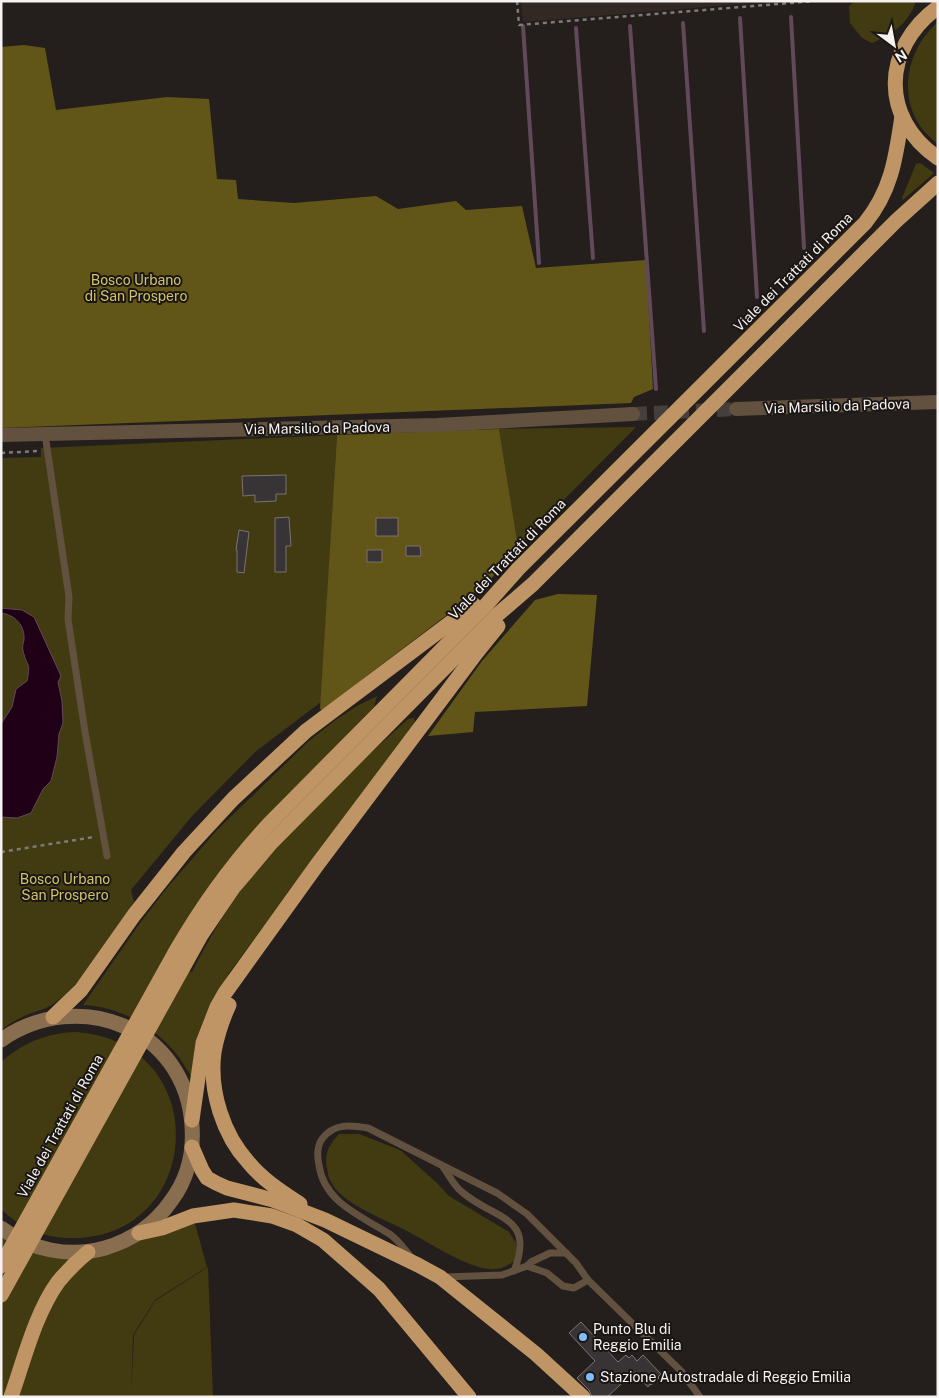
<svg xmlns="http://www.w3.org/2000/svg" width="939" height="1398" font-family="'Public Sans',sans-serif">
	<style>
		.built { fill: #322824 }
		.green { fill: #423b11 }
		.forest { fill: #615618 }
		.water { fill: #200017; stroke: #604958 }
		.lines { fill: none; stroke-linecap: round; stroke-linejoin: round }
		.stream { stroke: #604958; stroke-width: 4 }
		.building { fill: #383334; stroke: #797373 }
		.street-tunnel { stroke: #443f3d; stroke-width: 14; stroke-dasharray: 14 7; stroke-linecap: butt }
		.path { stroke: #7e7a78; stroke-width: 2.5; stroke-dasharray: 4 4; stroke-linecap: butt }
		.lane { stroke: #62513f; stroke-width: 7 }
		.street { stroke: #62513f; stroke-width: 14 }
		.secondary { stroke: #886d4e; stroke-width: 15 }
		.highway { stroke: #bf9565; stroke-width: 15 }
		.poi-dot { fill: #80bdfa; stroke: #1a1614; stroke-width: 2 }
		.labels { text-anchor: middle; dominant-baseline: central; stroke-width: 4; stroke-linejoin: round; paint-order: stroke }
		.street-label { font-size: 14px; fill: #f6f2f1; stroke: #1a1614 }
		.park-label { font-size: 14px; fill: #d3c36a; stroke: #1a1614 }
		.poi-label { font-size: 14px; fill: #f6f2f1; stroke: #1a1614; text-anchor: start }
	</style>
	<rect width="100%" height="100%" fill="#241f1d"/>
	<!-- built -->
	<path class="built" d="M521,1H775L523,22Z"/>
	<!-- green -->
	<g class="green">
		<path d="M855,1H916C908,24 893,34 872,43L862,38L850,23L849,6Z"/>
		<path d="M938,22V144C895,113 901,54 938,22Z"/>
		<path d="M920,163L934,173L903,200L902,198L916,164Z"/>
		<path d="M636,427L518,546L499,429Z"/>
		<path d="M337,435L321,702L255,752L192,816L131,890L134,902C111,935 88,978 56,1002C49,1008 40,1010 32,1013C20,1017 11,1023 1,1030V458L41,457V448Z"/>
		<path d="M377,696L374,707L257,828L169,949L161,962L175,969L192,972C210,936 232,900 257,869C303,815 355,767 408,719L414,718L415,723L229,973L196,1040L191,1076C186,1069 183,1062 178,1056C155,1026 120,1007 83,1005L140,923L167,888L217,830L310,740L337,719L357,706Z"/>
		<path d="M76,1032C217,1043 204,1242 69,1238C44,1238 19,1227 1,1209V1062C23,1043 46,1033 76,1032Z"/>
		<path d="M339,1134H359L400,1150L437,1183L449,1196L509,1232L516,1243V1253L514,1261C506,1267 500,1270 489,1269C466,1267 430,1243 409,1232C386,1219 341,1205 330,1180C328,1177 328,1172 327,1169C324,1153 329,1145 339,1134Z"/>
		<path d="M194,1220L207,1267L155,1300L133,1335L131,1396L134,1335L155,1301L208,1267L213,1397H1V1233L50,1254Z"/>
	</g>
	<!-- forest -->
	<g class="forest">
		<path d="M24,45L45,48L56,110L167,97L209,99L217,179L236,180L238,199L294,203L376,196L398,209L456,201L466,210L522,206L536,268L646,260L653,389L634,397L631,403L1,428V47Z"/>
		<path d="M499,429L518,546L485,586L364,678L325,711L320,709L337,435Z"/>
		<path d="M558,594L597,595L587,706L475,712L473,732L428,736L482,661L535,600Z"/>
	</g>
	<!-- water -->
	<path class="water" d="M1,608L22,610L34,617L61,676L58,682L62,701L63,723L59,734L57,757L51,781L43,789L31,813L17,818L1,817V724L12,707L16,689L27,681C31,662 27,667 23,651C22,647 23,644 24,640C25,625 15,615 1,613Z"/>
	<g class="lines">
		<!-- stream -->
		<g class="stream">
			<path d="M791,17L804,248"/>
			<path d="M740,18L757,297"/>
			<path d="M683,23L704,331"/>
			<path d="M523,26L539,263"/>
			<path d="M630,26L656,389"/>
			<path d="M576,28L593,258"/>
		</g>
	</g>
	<!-- building -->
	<g class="building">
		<path d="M286,475V494H276V501L255,502V495L243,496L242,476Z"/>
		<path d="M289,517L291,546H286V572H275V518Z"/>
		<rect x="376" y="518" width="22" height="18"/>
		<path d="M239,530L249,532L244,573L237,572V550H236Z"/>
		<path d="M406,546H420L421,556H406Z"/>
		<rect x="367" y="550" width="15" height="12"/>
		<path d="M581,1322L618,1362L626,1355L629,1358L632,1355L637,1361L643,1355L661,1374L658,1377L659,1378L651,1385L650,1384L648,1387L634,1372L607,1397H592L589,1390L577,1378L595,1361L569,1333Z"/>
	</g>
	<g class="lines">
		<!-- street-tunnel -->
		<path class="street-tunnel" d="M633,414L736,409"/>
		<!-- path -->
		<g class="path">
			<path d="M517,1L519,25L815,1"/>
			<path d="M1,453L38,451"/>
			<path d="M1,852L94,837"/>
		</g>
		<!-- lane -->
		<g class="lane">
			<path d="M45,434L69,597L68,619L85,732L107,856"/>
			<path d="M443,1167C449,1175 454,1186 462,1192C494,1220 536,1215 514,1271"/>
			<path d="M412,1258C405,1250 399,1241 391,1235C362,1216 324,1203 319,1165C317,1157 317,1146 322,1139C334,1123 350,1125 368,1128L497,1193L527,1214L576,1263L588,1280L682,1372L700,1397"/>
			<path d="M527,1266L547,1273L563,1286L574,1288L588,1280"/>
			<path d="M444,1277L502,1275L527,1266L531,1262L550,1253H566"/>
		</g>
		<!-- street -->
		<g class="street">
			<path d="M736,409L938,402"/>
			<path d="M1,435L437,425L633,414"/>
		</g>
		<!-- secondary -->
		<path class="secondary" d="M1,1040C79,986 186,1028 192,1126C194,1153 187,1180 171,1201C155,1224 132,1240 105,1248C70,1258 30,1250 1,1228"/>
		<!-- highway -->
		<g class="highway">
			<path d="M938,7C882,48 880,118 938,158"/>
			<path d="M229,1005C222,1020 217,1036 214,1052C209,1091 223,1135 249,1163C263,1180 282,1192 300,1204"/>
			<path d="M53,1017L81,990L134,915L184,852L233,799L306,731L474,605"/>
			<path d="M192,1120L203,1043L217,1007L225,993L317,865L477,652L498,626"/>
			<path d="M192,1147L202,1170L207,1178L216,1183L227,1188L273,1200L325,1220L418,1265L440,1277L536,1354L583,1397"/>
			<path d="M139,1233L162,1228L193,1216L234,1210L272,1216L297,1225L323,1240L379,1289L469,1397"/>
			<path d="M1,1266L176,951C203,904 232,864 269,824L486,605L518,569L865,223C892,190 896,156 902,116"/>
			<path d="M1,1295L201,935L233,888L271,843L497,615L533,584L896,221L938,183"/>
			<path d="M11,1397C24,1360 35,1314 58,1282C67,1271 77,1261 88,1252"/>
		</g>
	</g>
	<!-- markers -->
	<g class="poi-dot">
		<circle cx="583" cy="1337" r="5"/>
		<circle cx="590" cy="1377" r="5"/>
	</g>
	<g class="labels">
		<!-- street labels -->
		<g class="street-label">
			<text transform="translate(793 272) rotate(-45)">Viale dei Trattati di Roma</text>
			<text transform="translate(837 406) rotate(-2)">Via Marsilio da Padova</text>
			<text transform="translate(317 428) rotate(-1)">Via Marsilio da Padova</text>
			<text transform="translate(507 559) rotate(-46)">Viale dei Trattati di Roma</text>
			<text transform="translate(60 1126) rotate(-61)">Viale dei Trattati di Roma</text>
		</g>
		<!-- park labels -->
		<g class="park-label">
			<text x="136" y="280">Bosco Urbano<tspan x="136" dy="16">di San Prospero</tspan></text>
			<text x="65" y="879">Bosco Urbano<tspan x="65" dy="16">San Prospero</tspan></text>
		</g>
		<!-- poi labels -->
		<g class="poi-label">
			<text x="593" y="1329">Punto Blu di<tspan x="593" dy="16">Reggio Emilia</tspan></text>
			<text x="600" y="1377">Stazione Autostradale di Reggio Emilia</text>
		</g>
	</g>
	<!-- border -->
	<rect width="939" height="1398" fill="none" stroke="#f6f2f1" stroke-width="5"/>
	<!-- north arrow -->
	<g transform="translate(894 45) rotate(148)" stroke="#1a1614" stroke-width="4" paint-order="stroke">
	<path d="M0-4L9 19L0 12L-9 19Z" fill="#f6f2f1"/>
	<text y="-8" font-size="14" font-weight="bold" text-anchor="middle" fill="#f6f2f1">N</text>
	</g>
</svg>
